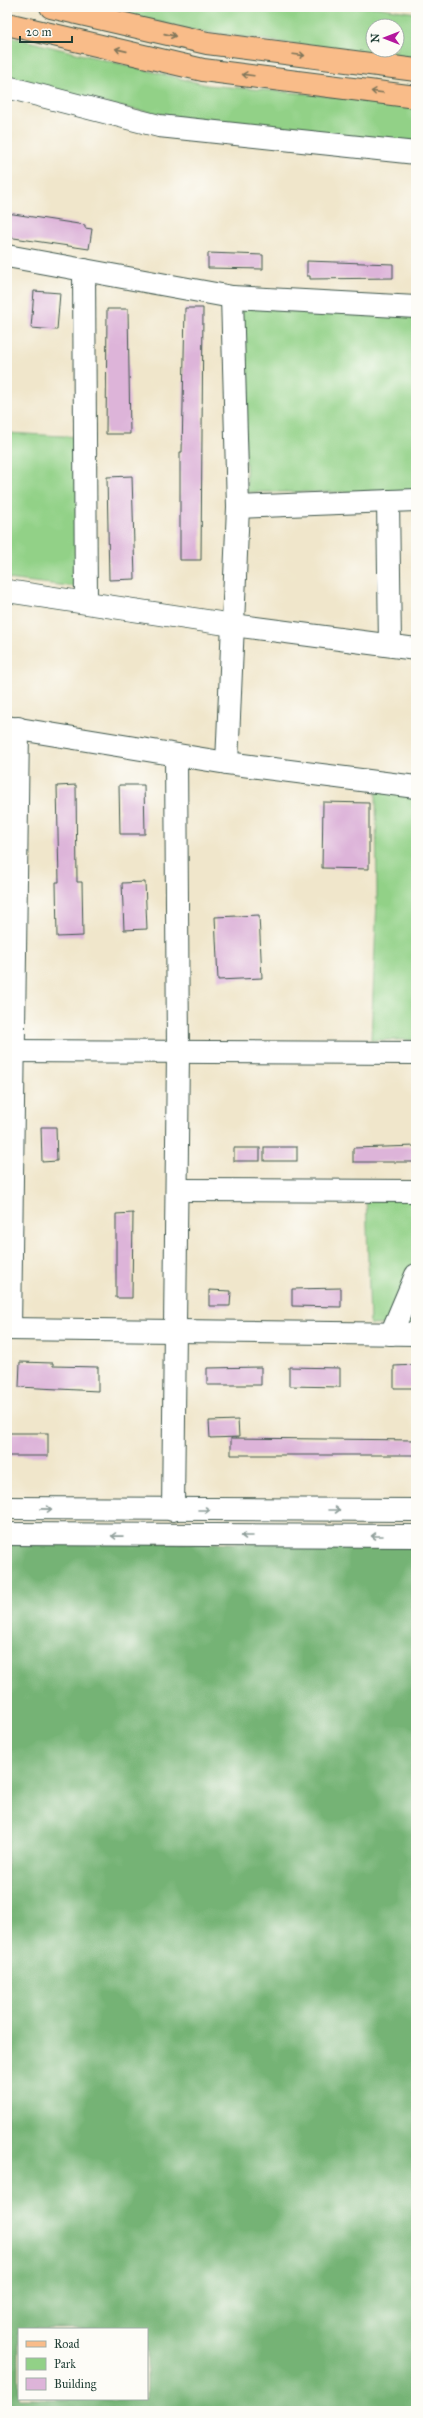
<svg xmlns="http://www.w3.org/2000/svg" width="423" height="2418" font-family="'IM FELL Great Primer',serif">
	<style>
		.green { fill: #92d187; stroke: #58875e; fill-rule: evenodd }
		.forest { fill: #75b374; stroke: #4a7854; fill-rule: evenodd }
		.building { fill: #ddb4d9 }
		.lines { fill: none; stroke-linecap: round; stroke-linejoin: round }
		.minor-casing { stroke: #3e564b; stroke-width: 24 }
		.major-casing { stroke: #3e564b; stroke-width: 24 }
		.minor { stroke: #fff; stroke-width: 22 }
		.major { stroke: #f9bc89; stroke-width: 22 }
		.oneway { stroke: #81765a }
		.oneway2 { stroke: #8f9e9a }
	</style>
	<rect width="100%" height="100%" fill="#fdfcf7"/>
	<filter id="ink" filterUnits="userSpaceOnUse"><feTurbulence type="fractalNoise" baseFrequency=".025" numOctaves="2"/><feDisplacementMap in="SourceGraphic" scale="8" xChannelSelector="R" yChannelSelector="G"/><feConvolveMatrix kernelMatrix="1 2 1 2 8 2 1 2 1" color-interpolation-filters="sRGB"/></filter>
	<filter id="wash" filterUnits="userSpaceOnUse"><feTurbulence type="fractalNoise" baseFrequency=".012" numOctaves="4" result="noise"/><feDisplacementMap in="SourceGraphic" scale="16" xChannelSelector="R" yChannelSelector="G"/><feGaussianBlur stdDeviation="0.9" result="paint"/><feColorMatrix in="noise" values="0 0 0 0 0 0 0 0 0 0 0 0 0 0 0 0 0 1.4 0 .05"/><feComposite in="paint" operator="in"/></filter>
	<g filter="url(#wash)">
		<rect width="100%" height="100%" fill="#f0e6cb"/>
		<!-- green -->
		<g class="green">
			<path d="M98,7H375L416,13V61L191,30ZM373,26H397V50H373Z"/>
			<path d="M7,36L207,85L310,94L416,107V148L210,122L125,108L7,80Z"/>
			<path d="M240,302L416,315V492H247Z"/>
			<path d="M7,433L82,437L85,588L7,579Z"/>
			<path d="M376,786L416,791V1040H371L377,899Z"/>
			<path d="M366,1195H416V1324L370,1325Z"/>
		</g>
		<!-- forest -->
		<path class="forest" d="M7,1542L416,1544V2411H7ZM19,2329H147V2399H19Z"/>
		<g id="blocks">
			<!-- building -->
			<g class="building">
				<path d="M7,213L85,225V228L92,229L89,249L7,237Z"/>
				<path d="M208,253L263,255V269L208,268Z"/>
				<path d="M307,261L393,264V278L310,279V276H307Z"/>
				<path d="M34,291L60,293L57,330L31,328Z"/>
				<path d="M185,308H203L201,560H180V452H182Z"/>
				<path d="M107,309H128L130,434H106Z"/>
				<path d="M132,476L135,579L109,580L107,477Z"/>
				<path d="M76,785L77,882H82L83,936L57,937L56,882H59L57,786Z"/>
				<path d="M119,785H144L145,834H120Z"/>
				<path d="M323,802L369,803V869L322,868Z"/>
				<path d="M145,882L147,929L124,930L122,883Z"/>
				<path d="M259,915L262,978L218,980L215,917Z"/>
				<path d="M41,1127H56L57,1161L42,1162Z"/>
				<path d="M416,1146V1162H353V1148Z"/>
				<rect x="264" y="1147" width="33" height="14"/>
				<rect x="234" y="1148" width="26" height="13"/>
				<path d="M133,1213L132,1298H116V1214Z"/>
				<path d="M341,1288V1307L292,1306V1289Z"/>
				<path d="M209,1290L231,1291L230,1306H209Z"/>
				<path d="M20,1362L53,1363V1366L98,1367V1391L19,1387Z"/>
				<path d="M416,1365V1388H394V1366Z"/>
				<path d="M261,1367V1385H207V1368Z"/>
				<path d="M289,1367L340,1368V1387L289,1386Z"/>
				<path d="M238,1420L239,1437L210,1438L209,1421Z"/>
				<rect x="7" y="1433" width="41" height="23"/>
				<path d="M231,1438L416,1440V1455H231Z"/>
			</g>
		</g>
	</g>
	<g filter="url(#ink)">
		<use href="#blocks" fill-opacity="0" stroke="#3e564b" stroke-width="1"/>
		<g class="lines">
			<!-- minor casing -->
			<g class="minor-casing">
				<g id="minor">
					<path d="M7,87L159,126L416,153"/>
					<path d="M7,256L232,297L416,307"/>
					<path d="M84,270L86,602"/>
					<path d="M232,297L238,507L416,500"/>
					<path d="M388,501L390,645"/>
					<path d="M7,591L233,625L416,649"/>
					<path d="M7,727L227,763L416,787"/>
					<path d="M227,763L238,507"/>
					<path d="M7,1051L416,1053"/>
					<path d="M177,1190L416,1191"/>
					<path d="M7,1329L416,1334"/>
					<path d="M10,1329L18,728"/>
					<path d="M391,1334L416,1275"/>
					<path d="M7,1508L416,1510"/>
					<path d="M173,1510L178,1052L176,755"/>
					<path d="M7,1534L416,1536"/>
				</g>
			</g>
			<!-- major casing -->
			<g class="major-casing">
				<g id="major">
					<path d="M51,7L207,43L416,70"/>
					<path d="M7,24L203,70L416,97"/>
				</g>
			</g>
			<!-- minor -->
			<use href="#minor" class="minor"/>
			<!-- major -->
			<use href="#major" class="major"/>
		</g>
		<!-- one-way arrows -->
		<defs><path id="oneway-shaft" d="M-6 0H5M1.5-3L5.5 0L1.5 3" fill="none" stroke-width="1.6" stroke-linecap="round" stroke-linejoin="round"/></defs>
		<g class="oneway">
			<use href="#oneway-shaft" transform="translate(170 35) rotate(13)"/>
			<use href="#oneway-shaft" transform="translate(121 50) rotate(-167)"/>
			<use href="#oneway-shaft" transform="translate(299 55) rotate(7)"/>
			<use href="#oneway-shaft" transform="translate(248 75) rotate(-173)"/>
			<use href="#oneway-shaft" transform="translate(377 92) rotate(-173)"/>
		</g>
		<g class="oneway2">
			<use href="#oneway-shaft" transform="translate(46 1509) rotate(1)"/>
			<use href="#oneway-shaft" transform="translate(204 1510)"/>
			<use href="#oneway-shaft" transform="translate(334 1510)"/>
			<use href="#oneway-shaft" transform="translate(117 1536) rotate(-179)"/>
			<use href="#oneway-shaft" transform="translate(247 1536) rotate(180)"/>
			<use href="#oneway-shaft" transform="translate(377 1536) rotate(180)"/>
		</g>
	</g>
	<!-- margin -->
	<rect width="423" height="2418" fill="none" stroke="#fdfcf7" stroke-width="24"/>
	<!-- legend -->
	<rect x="18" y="2328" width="130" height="72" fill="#fdfcf7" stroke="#a4b0a9"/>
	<rect x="26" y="2341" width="20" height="6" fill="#f9bc89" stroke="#a4b0a9"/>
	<text x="54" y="2348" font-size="12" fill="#1f3d34">Road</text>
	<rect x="26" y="2358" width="20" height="12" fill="#92d187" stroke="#a4b0a9"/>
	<text x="54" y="2368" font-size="12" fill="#1f3d34">Park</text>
	<rect x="26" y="2378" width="20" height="12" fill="#ddb4d9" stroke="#a4b0a9"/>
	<text x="54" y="2388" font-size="12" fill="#1f3d34">Building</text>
	<!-- north arrow -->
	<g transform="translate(385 38) rotate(270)"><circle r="19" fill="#fdfcf7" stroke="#a4b0a9"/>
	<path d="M0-3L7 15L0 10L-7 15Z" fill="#b5179e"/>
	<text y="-6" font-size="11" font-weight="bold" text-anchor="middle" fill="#1f3d34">N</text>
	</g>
	<!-- scale -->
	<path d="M20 36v6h52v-6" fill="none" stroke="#1f3d34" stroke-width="2"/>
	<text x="26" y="36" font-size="12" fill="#1f3d34" stroke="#fdfcf7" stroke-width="3" paint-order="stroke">20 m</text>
</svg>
